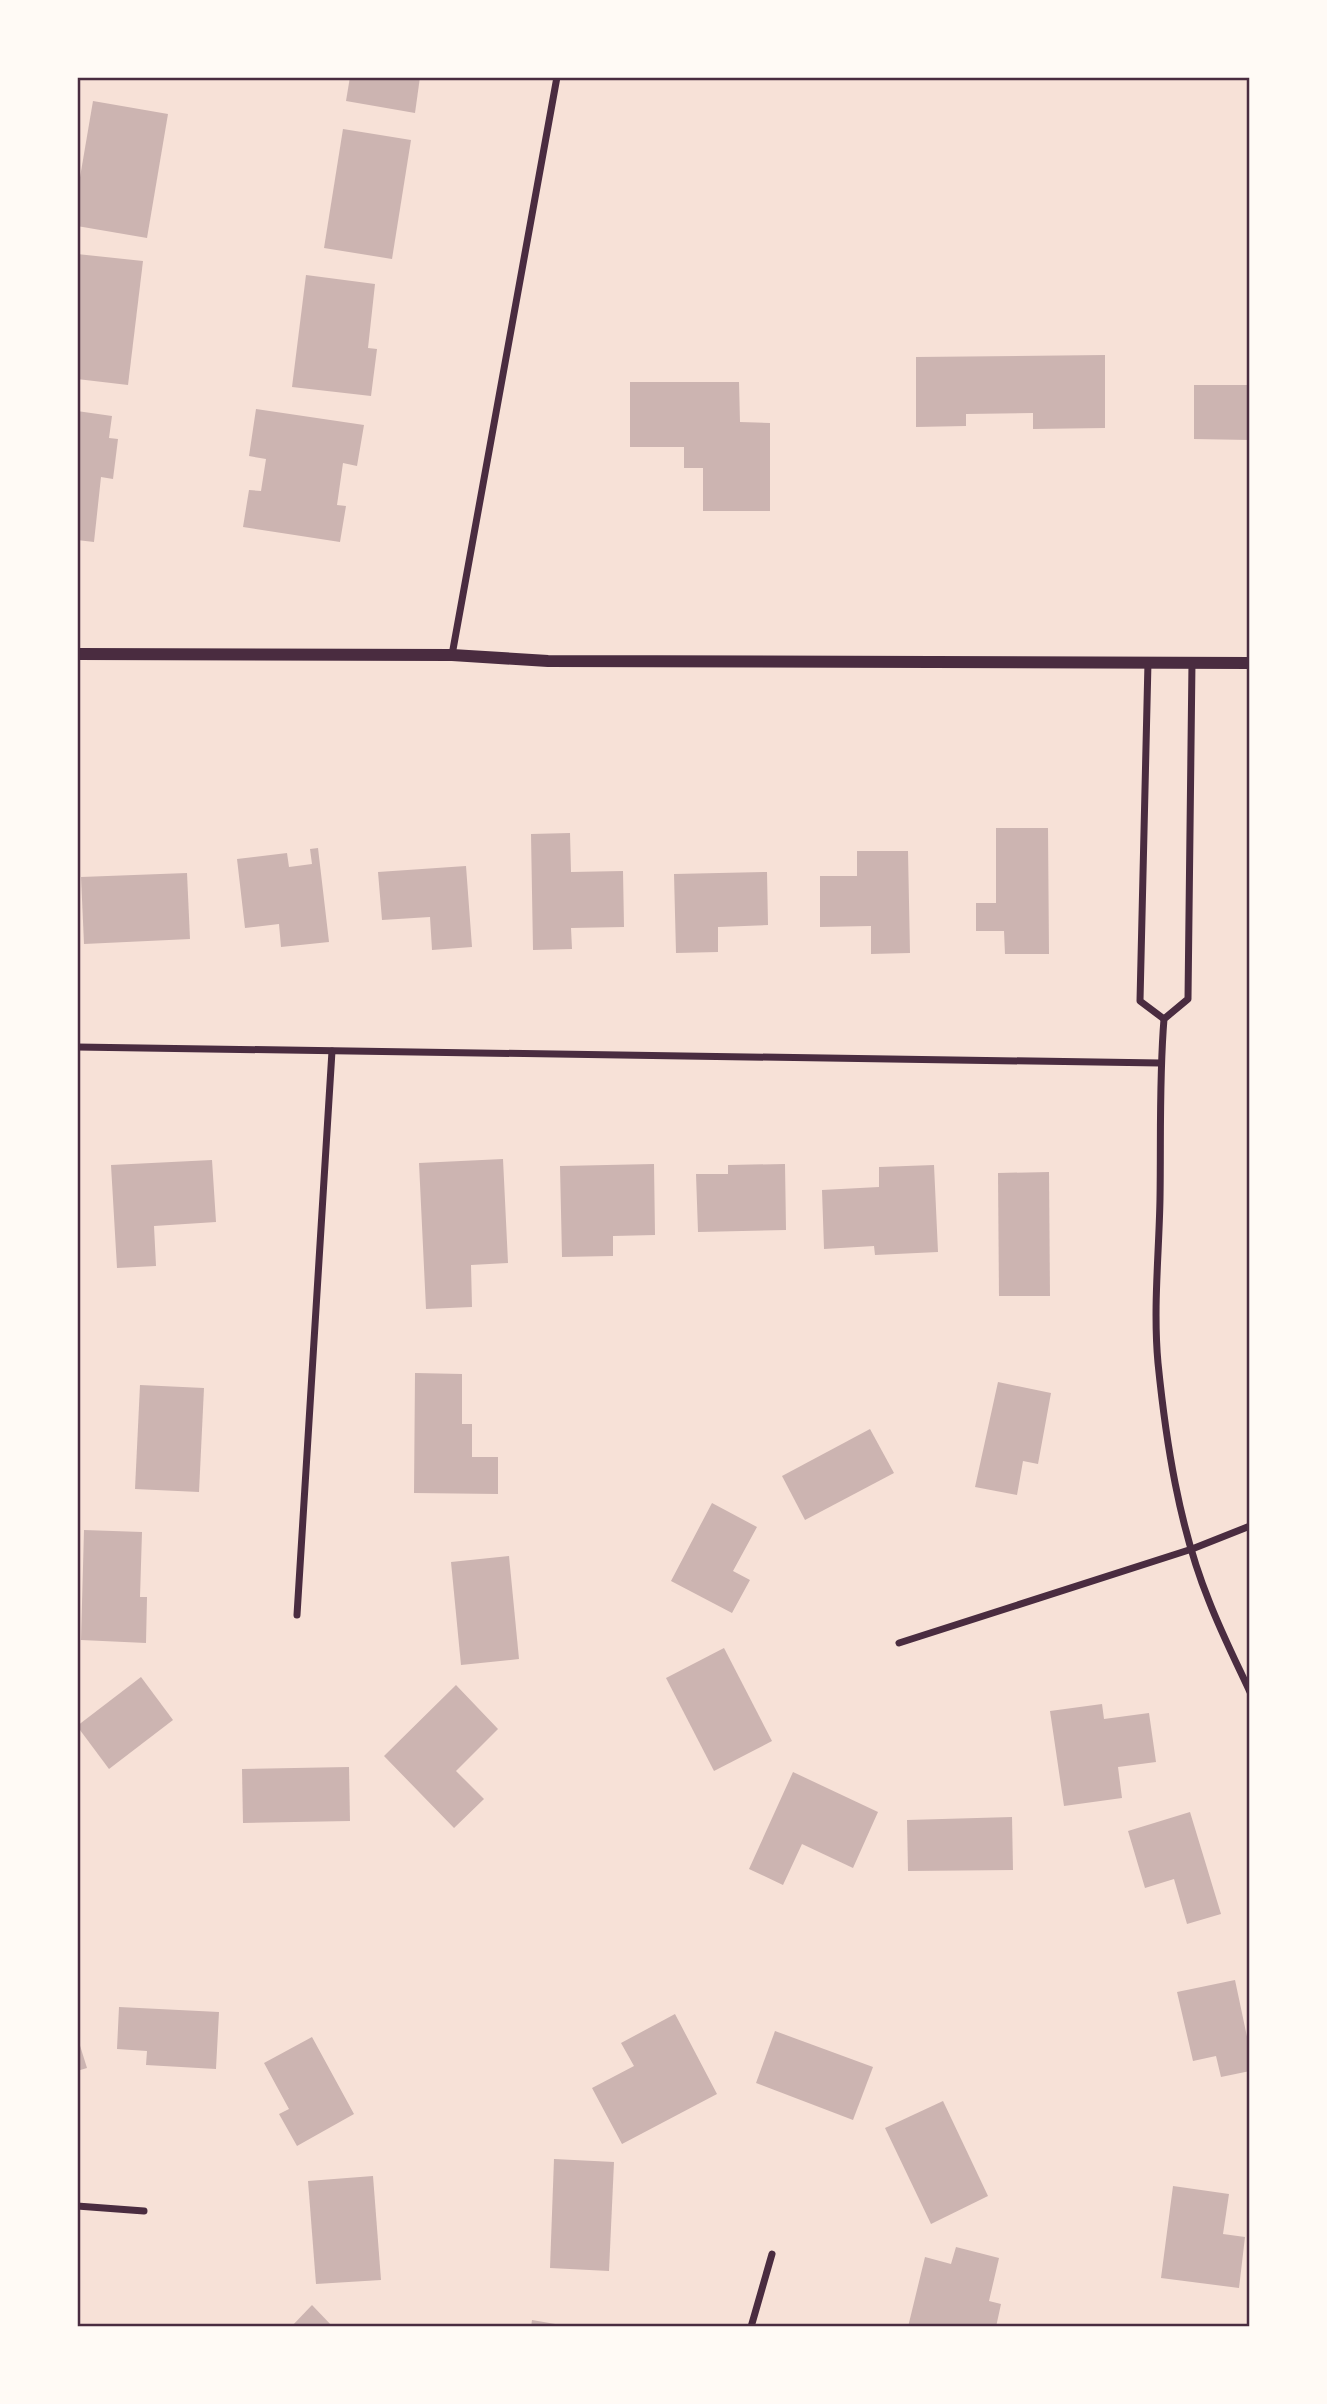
<svg xmlns="http://www.w3.org/2000/svg" width="1327" height="2404" font-family="Mulish,sans-serif">
	<style>
		.building { fill: #ccb4b1 }
		.lines { fill: none; stroke-linecap: round; stroke-linejoin: round }
		.minor { stroke: #4a2c40; stroke-width: 7 }
		.tertiary { stroke: #4a2c40; stroke-width: 12 }
		.neatline { fill: none; stroke: #4a2c40; stroke-width: 2.5 }
	</style>
	<rect width="100%" height="100%" fill="#f7e1d7"/>
	<!-- building -->
	<g class="building">
		<path d="M350,77H420L415,113L346,101Z"/>
		<path d="M93,101L168,114L147,238L77,226V195Z"/>
		<path d="M343,129L411,140L392,259L324,248Z"/>
		<path d="M77,254L143,261L128,385L77,379Z"/>
		<path d="M306,275L375,284L368,348L377,349L371,396L292,387Z"/>
		<path d="M1105,355V428L1033,429V413L966,414V426L916,427V357Z"/>
		<path d="M630,382H739L740,422L770,423V511H703V468H684V447H630Z"/>
		<path d="M1194,385H1250V440L1194,439Z"/>
		<path d="M256,409L364,425L357,466L343,463L337,505L346,506L340,542L243,527L249,490L261,491L266,459L249,456Z"/>
		<path d="M77,411L112,416L109,438L118,439L113,479L101,477L94,542L77,540Z"/>
		<path d="M996,828H1048L1049,954H1005L1004,931H976V903H996Z"/>
		<path d="M570,833L571,872L623,871L624,927L571,928L572,949L533,950L531,834Z"/>
		<path d="M318,848L329,942L281,947L279,924L245,928L237,859L287,853L289,867L312,864L310,849Z"/>
		<path d="M857,851H908L910,953L871,954V926L820,927V876H857Z"/>
		<path d="M466,866L472,947L432,950L430,917L382,920L378,872Z"/>
		<path d="M767,872L768,925L718,927V952L676,953L674,874Z"/>
		<path d="M187,873L190,939L84,944L81,877Z"/>
		<path d="M503,1159L508,1263L471,1265L472,1307L426,1309L419,1163Z"/>
		<path d="M212,1160L216,1222L154,1226L156,1266L117,1268L111,1165Z"/>
		<path d="M654,1164L655,1235L613,1236V1256L562,1257L560,1166Z"/>
		<path d="M785,1164L786,1230L698,1232L696,1174H728V1165Z"/>
		<path d="M934,1165L938,1252L875,1255L874,1246L824,1249L822,1190L879,1187V1167Z"/>
		<path d="M1049,1172L1050,1296H999L998,1173Z"/>
		<path d="M415,1373L462,1374V1424H472V1457H498V1494L414,1493Z"/>
		<path d="M998,1382L1051,1393L1038,1464L1023,1461L1017,1495L975,1487Z"/>
		<path d="M140,1385L204,1388L199,1492L135,1489Z"/>
		<path d="M870,1429L894,1473L805,1520L782,1476Z"/>
		<path d="M712,1503L757,1527L733,1571L750,1580L732,1613L671,1581Z"/>
		<path d="M84,1530L142,1532L140,1597H147L146,1643L81,1640Z"/>
		<path d="M509,1556L519,1659L461,1665L451,1562Z"/>
		<path d="M724,1648L772,1741L714,1771L666,1678Z"/>
		<path d="M141,1677L173,1720L109,1769L77,1726Z"/>
		<path d="M456,1685L498,1729L456,1771L484,1799L454,1828L384,1756Z"/>
		<path d="M1102,1704L1104,1719L1149,1713L1156,1762L1118,1767L1122,1798L1064,1806L1050,1711Z"/>
		<path d="M349,1767L350,1821L243,1823L242,1769Z"/>
		<path d="M793,1772L878,1812L853,1868L802,1844L783,1885L749,1869Z"/>
		<path d="M1190,1812L1221,1914L1187,1924L1174,1879L1145,1888L1128,1831Z"/>
		<path d="M1012,1817L1013,1870L908,1871L907,1820Z"/>
		<path d="M1235,1980L1250,2051V2071L1221,2077L1216,2056L1193,2061L1177,1992Z"/>
		<path d="M119,2007L219,2012L216,2069L146,2065L147,2051L117,2049Z"/>
		<path d="M675,2014L717,2094L622,2144L592,2088L634,2066L621,2043Z"/>
		<path d="M775,2031L873,2067L853,2120L756,2083Z"/>
		<path d="M77,2036L87,2068L77,2071Z"/>
		<path d="M312,2037L354,2114L297,2146L279,2114L289,2109L264,2063Z"/>
		<path d="M943,2101L988,2196L931,2224L885,2128Z"/>
		<path d="M554,2159L614,2162L609,2271L550,2268Z"/>
		<path d="M373,2176L381,2280L316,2284L308,2181Z"/>
		<path d="M1173,2186L1229,2194L1223,2234L1245,2237L1239,2288L1161,2278Z"/>
		<path d="M956,2247L999,2258L989,2301L1001,2304L996,2327H908L925,2257L951,2264Z"/>
		<path d="M312,2305L333,2327H291Z"/>
		<path d="M532,2320L567,2326L566,2327H531Z"/>
	</g>
	<g class="lines">
		<!-- minor -->
		<g class="minor">
			<path d="M452,655L557,77"/>
			<path d="M1148,662L1140,1001L1164,1019"/>
			<path d="M1192,662L1188,999L1164,1019C1159,1079 1161,1139 1160,1199C1159,1254 1153,1308 1158,1363C1166,1442 1179,1527 1209,1601C1221,1632 1236,1662 1250,1692"/>
			<path d="M77,1047L1160,1063"/>
			<path d="M297,1615L332,1051"/>
			<path d="M899,1643L1192,1549L1250,1526"/>
			<path d="M77,2206L144,2211"/>
			<path d="M751,2327L772,2254"/>
		</g>
		<!-- tertiary -->
		<path class="tertiary" d="M77,654L452,655L548,661L1250,663"/>
	</g>
	<!-- border -->
	<rect width="1327" height="2404" fill="none" stroke="#fffaf5" stroke-width="158"/>
	<rect x="79" y="79" width="1169" height="2246" class="neatline"/>
</svg>
